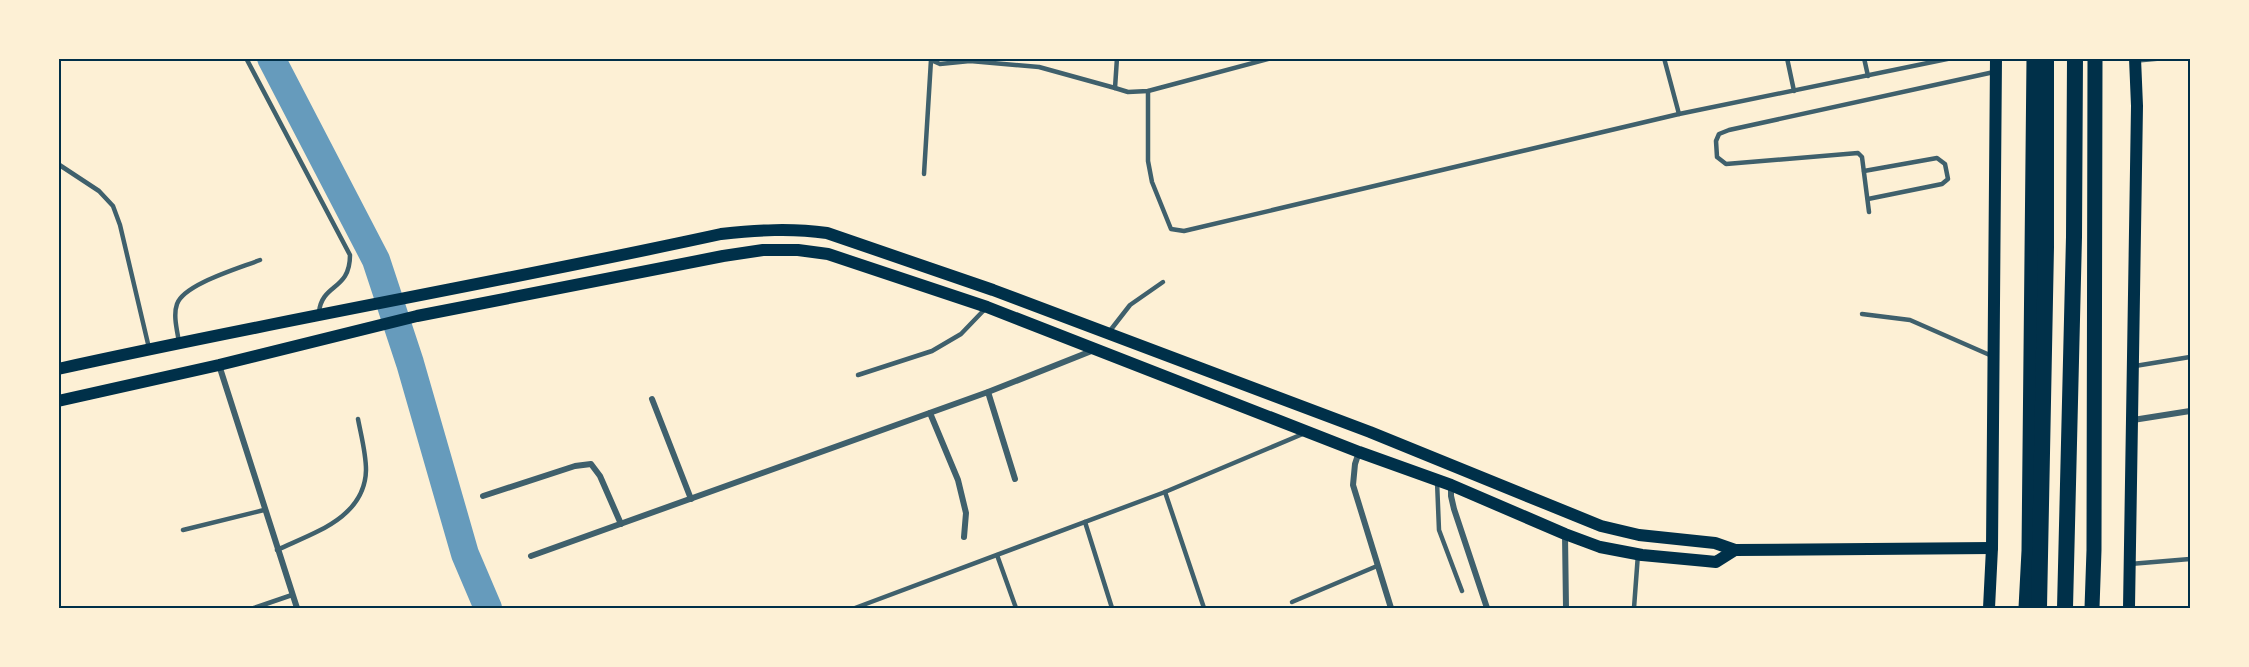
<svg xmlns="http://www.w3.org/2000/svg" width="2249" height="667" font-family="Inter,sans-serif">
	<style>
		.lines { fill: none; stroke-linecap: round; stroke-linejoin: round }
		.river { stroke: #669bbc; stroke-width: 28 }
		.service { stroke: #3f606c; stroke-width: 4.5 }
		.minor { stroke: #3f606c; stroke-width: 6 }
		.secondary { stroke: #003049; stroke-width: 12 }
		.trunk { stroke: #003049; stroke-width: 15 }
		.motorway { stroke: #003049; stroke-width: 16 }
		.neatline { fill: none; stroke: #003049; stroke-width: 2 }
	</style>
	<rect width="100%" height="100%" fill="#fdf0d5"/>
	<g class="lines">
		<!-- river -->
		<path class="river" d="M271,58L376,260L410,363L465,554L488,608"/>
		<!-- service -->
		<g class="service">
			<path d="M246,58L350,255C350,291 322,283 319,312"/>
			<path d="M1664,58L1679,114"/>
			<path d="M1787,58L1794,91"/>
			<path d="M1864,58L1868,76"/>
			<path d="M931,60L940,64L970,61L1039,67L1115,88L1117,58"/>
			<path d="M1115,88L1128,92L1148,91L1272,58"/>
			<path d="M1148,91V161L1152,182L1171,229L1184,231L1679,114L1952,58"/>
			<path d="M58,164L99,191L113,206L120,225L149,348"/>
			<path d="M1864,171L1937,158L1945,164L1948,179L1942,184L1868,199"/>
			<path d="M924,174L931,60"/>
			<path d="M1869,212L1862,157L1858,153L1726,164L1717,157L1716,141L1719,134L1729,130L1994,72"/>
			<path d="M1862,314L1910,320L1992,356"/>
			<path d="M1109,332L1130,305L1163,282"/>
			<path d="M179,342C177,330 173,315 177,304C184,284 240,268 260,260"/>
			<path d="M2135,366L2190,357"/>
			<path d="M858,375L932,351L961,334L985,309"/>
			<path d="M1437,481L1439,530L1462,591"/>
			<path d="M1165,492L1204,608"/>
			<path d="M1085,522L1112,608"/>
			<path d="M183,530L264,510"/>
			<path d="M277,550C313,533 365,518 366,470C366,453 361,435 358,419"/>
			<path d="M997,555L1016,608"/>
			<path d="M2130,564L2190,559"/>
			<path d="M1292,602L1377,566"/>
			<path d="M254,608L292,595"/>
			<path d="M855,608L1165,492L1305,433"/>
			<path d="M1634,608L1638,554"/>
		</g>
		<!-- minor -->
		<g class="minor">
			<path d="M2135,60L2157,58"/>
			<path d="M219,365L297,608"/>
			<path d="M988,392L1015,479"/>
			<path d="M652,399L691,499"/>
			<path d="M930,413L958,480L966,513L964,537"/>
			<path d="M2133,420L2190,411"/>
			<path d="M1359,452L1355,464L1353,485L1391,608"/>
			<path d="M1451,486V496L1454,509L1487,608"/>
			<path d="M483,496L575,466L591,464L600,476L621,524"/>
			<path d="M1565,535L1566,608"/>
			<path d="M531,556L988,392L1094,350"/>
		</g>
		<!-- secondary -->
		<g class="secondary">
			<path d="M58,369C279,320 501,282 721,234C758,230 791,228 827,233L993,290L1370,432L1601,526L1639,535L1715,543L1735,550L1992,548"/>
			<path d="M58,401L219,365L417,316L723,256L763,250H798L828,254L987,307L1359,452L1451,485L1565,534L1600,547L1642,555L1706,561L1716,562L1735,550"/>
			<path d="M1989,608L1992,548L1996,58"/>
			<path d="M2129,608L2137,106L2135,58"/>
		</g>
		<!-- trunk -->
		<g class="trunk">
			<path d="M2026,608L2029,551L2034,58"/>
			<path d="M2092,608L2094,550L2095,58"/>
		</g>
		<!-- motorway -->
		<g class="motorway">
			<path d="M2039,608L2046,247V58"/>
			<path d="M2065,608L2074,237L2075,58"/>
		</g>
	</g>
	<!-- border -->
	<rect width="2249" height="667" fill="none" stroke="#fdf0d5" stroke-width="120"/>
	<rect x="60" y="60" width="2129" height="547" class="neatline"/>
</svg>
